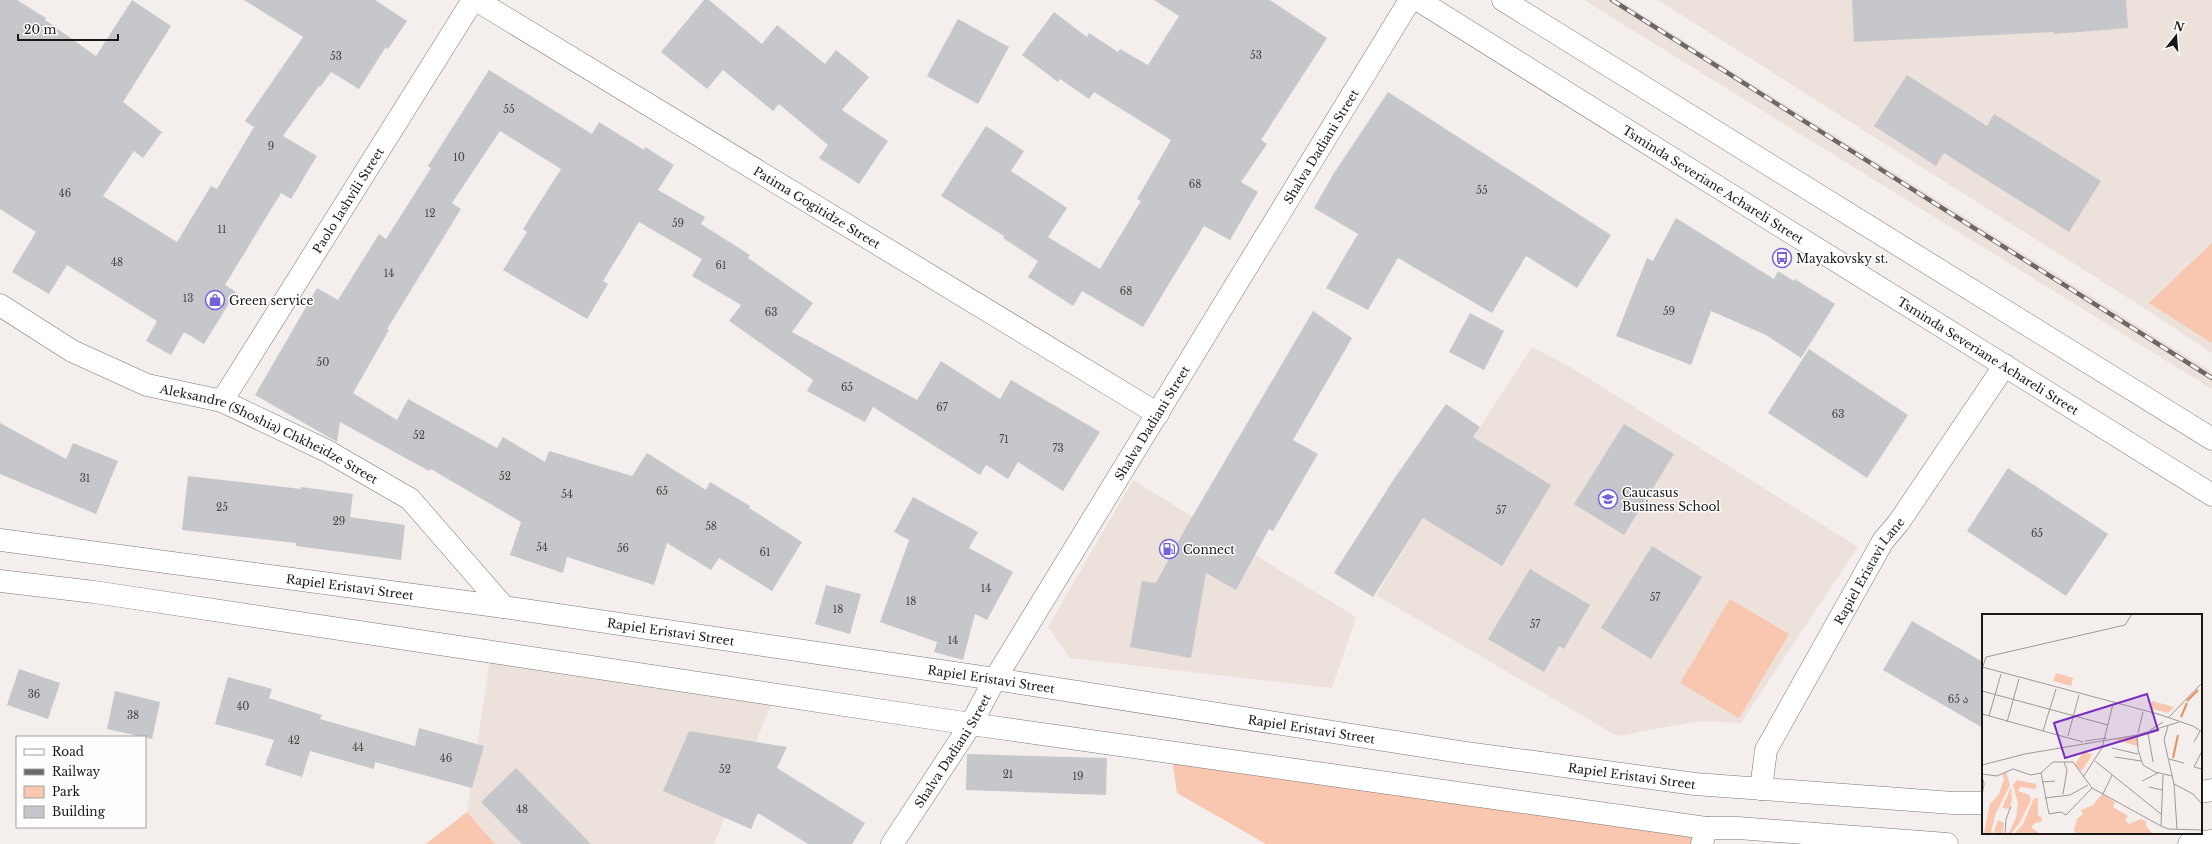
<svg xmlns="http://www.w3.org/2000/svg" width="2212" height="844" font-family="'Libre Baskerville','Noto Sans Georgian',serif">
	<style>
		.built { fill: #ede1db }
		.green { fill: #f9c7af }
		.building { fill: #c6c7cb }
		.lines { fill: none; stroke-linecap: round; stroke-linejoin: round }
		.street-casing { stroke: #7b7775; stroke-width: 23 }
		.secondary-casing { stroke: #7b7775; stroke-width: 23 }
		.primary-casing { stroke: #7b7775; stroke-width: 23 }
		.street { stroke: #fff; stroke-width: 22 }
		.secondary { stroke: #fff; stroke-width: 22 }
		.primary { stroke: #fff; stroke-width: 22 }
		.rail-casing { stroke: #6b6866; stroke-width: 4.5 }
		.rail { stroke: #fffdfc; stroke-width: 3; stroke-dasharray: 9; stroke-linecap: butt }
		.labels { text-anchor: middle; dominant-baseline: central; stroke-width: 3; stroke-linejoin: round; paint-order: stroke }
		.number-label { font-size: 10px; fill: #454444 }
		.street-label { font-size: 12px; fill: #1a1817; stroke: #fffdfc }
		.poi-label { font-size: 12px; fill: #1a1817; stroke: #fffdfc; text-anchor: start }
		.inset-river { fill: none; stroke: #e98e5e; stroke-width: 2 }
		.inset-road { fill: none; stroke: #9d9997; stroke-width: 1 }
		.view { fill: #7b2cbf; fill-opacity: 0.15; stroke: #7b2cbf; stroke-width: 2 }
		.inset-edge { fill: none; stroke: #1a1817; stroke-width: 2 }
	</style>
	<rect width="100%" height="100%" fill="#f4efed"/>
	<!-- built -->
	<g class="built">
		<path d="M1584,0H1619L2212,372V389Z"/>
		<path d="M1658,0H2212V353L2130,299Z"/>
		<path d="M1532,347L1572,368L1858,547L1741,723L1700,721L1617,736L1376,595L1464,452Z"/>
		<path d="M1133,480L1356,617L1332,688L1070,658L1048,627Z"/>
		<path d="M491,652L775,695L714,844H495L467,812Z"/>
	</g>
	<!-- green -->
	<g class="green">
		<path d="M2212,243V343L2149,303Z"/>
		<path d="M1730,599L1789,634L1739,718L1680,683Z"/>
		<path d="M1171,752L1706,828L1702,844H1266L1177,793Z"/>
		<path d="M467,812L495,844H426Z"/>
	</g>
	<!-- building -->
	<g class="building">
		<path d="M0,0H17L46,18L45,20L96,56L132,0L171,26L123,102L162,132L143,158L134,151L103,196L177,242L211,186L217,189L254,127L245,121L303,37L244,0H375L407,21L388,49L386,47L359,89L331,72L320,87L319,86L283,136L317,156L291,199L281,193L225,285L236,292L204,344L184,332L171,355L146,341L157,321L67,265L49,294L12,272L36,232L0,209Z"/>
		<path d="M704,0H709L762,44L777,25L825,64L836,50L869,77L842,110L888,141L859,184L819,158L828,145L779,104L773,111L723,70L707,89L661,52Z"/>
		<path d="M1154,0H1270L1327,38L1261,140L1267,144L1241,182L1258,192L1230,240L1204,226L1143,327L1082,291L1073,306L1028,277L1038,261L1003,238L1004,236L941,196L986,126L1024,151L1011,171L1067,208L1048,237L1100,269L1141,201L1137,199L1171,140L1094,92L1089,99L1060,79L1058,82L1022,55L1054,12L1087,37L1089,33L1118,52L1120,49L1148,65L1179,16Z"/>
		<path d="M1852,0H2126L2128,28L2054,34V32L1854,42Z"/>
		<path d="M958,19L1009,47L978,104L927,76Z"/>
		<path d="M489,70L592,134L599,122L644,150L645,147L674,165L658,190L705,217L701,224L750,255L748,258L813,303L792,332L917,400L941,361L1000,399L1011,380L1100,432L1063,491L1018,462L1008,479L986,465L980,475L873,407L865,422L807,391L813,380L729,321L741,305L692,276L702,259L639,222L603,281L608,284L587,319L503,270L527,232L523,229L561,169L500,131L452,203L461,209L387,329L389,330L353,393L397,420L408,399L497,448L503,437L545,462L549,451L632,476L647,453L706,490L710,482L750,506L749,508L802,542L772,591L719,558L711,570L667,543L654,585L567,557L563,573L510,555L521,522L431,469L429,471L340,422L337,442L255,395L317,288L338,300L379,234L386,239L431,168L428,166Z"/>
		<path d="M1907,75L1987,126L1994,114L2101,181L2069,232L1944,153L1936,166L1874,126Z"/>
		<path d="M1388,92L1611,235L1577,288L1526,256L1492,313L1398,258L1368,310L1326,288L1358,234L1314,208L1334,173Z"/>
		<path d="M1676,218L1774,279L1778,271L1794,281L1795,279L1835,304L1801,358L1766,335L1711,311L1691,365L1616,336L1647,258L1653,261Z"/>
		<path d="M1313,311L1352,338L1293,440L1318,454L1273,531L1269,529L1236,590L1206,573L1191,658L1130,647L1142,581L1156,583L1185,529Z"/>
		<path d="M1470,313L1504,331L1484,370L1449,352Z"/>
		<path d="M1809,349L1908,415L1867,478L1768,413Z"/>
		<path d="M1446,404L1480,427L1473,437L1551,485L1502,566L1423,518L1373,597L1334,573L1394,479Z"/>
		<path d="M0,423L66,459L73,443L118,461L96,514L0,474Z"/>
		<path d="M1624,424L1674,454L1624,535L1574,504Z"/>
		<path d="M2008,468L2108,534L2066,596L1967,531Z"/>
		<path d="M188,476L301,489V487L353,494L350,517L405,525L401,560L296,546V543L182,530Z"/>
		<path d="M913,497L978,532L969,548L1013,572L987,620L975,614L963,660L934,652L937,642L880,622L909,540L894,532Z"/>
		<path d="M1652,546L1702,577L1651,659L1601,628Z"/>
		<path d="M1530,569L1590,605L1564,649L1559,646L1544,672L1488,639Z"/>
		<path d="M826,585L861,594L850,634L815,624Z"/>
		<path d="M1912,621L1983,662V728L1883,670Z"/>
		<path d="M19,669L60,683L48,719L7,705Z"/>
		<path d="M228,677L272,689L269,698L322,715L320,719L415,746L419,728L484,746L472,788L375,762L374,769L310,751L302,777L265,765L274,740L215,724Z"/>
		<path d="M115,691L160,702L152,739L107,729Z"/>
		<path d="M689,731L787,747L777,768L865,823L852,844H808L758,813L751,829L663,791Z"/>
		<path d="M967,754L1107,758L1106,795L966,790Z"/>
		<path d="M516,768L591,844H522L481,802Z"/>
	</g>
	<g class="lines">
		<!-- street casing -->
		<g class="street-casing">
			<g id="street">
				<path id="s1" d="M476,0L1158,414"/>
				<path id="s2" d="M0,305L72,351L147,385L222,401L327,451L410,499L504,607"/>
				<path id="s3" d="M222,401L473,0"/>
				<path id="s4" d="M1761,789L1766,750L1883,541L1899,522L2005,365"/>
				<path id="s5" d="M892,844L971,724L995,679L1410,0"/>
				<path d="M1702,844L1706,828"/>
			</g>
		</g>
		<!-- secondary casing -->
		<g class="secondary-casing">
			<g id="secondary">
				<path id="s6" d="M1418,0L2212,495"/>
				<path d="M1503,0L2212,439"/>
			</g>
		</g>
		<!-- primary casing -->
		<g class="primary-casing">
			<g id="primary">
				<path id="s7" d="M0,540L504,607L995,679L1460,752L1695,784L1953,803H1983"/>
				<path d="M0,581L94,592L971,724L1706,828H1738L1947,844"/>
				<path d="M2201,792L2212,790"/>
				<path d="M2189,844L2212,841"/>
			</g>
		</g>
		<!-- street -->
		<use href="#street" class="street"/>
		<!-- secondary -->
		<use href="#secondary" class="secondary"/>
		<!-- primary -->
		<use href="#primary" class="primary"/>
		<!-- rail casing -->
		<g class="rail-casing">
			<path id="rail" d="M1612,0L2212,378"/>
		</g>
		<!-- rail -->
		<use href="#rail" class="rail"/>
	</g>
	<!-- icons -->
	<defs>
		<g id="bus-ring" transform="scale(1)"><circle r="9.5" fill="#fffdfc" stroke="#7362dc" stroke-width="1.5"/><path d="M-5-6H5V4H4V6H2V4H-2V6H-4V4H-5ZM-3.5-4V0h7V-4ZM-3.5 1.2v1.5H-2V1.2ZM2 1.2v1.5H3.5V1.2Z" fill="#7362dc"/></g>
		<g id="shop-ring" transform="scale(1)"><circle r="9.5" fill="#fffdfc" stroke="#7362dc" stroke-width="1.5"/><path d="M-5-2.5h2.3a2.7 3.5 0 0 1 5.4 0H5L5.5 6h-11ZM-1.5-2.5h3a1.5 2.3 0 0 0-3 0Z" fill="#7362dc"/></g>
		<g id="school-ring" transform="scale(1)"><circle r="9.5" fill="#fffdfc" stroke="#7362dc" stroke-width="1.5"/><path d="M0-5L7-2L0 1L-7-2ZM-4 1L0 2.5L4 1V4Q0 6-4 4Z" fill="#7362dc"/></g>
		<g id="fuel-ring" transform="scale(1)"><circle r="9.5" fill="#fffdfc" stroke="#7362dc" stroke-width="1.5"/><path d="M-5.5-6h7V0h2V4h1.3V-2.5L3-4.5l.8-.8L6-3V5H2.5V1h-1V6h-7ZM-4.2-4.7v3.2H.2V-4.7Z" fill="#7362dc"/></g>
	</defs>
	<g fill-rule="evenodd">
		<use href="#bus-ring" x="1782" y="258"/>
		<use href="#shop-ring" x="215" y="300"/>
		<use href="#school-ring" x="1608" y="499"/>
		<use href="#fuel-ring" x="1169" y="549"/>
	</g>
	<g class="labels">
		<!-- number labels -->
		<g class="number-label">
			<text x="1256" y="55">53</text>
			<text x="336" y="56">53</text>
			<text x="509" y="109">55</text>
			<text x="271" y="146">9</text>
			<text x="459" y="157">10</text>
			<text x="1195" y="184">68</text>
			<text x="1482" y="190">55</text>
			<text x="65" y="193">46</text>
			<text x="430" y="213">12</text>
			<text x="678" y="223">59</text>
			<text x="222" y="229">11</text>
			<text x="117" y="262">48</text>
			<text x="721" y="265">61</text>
			<text x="389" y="273">14</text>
			<text x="1126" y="291">68</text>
			<text x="188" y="298">13</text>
			<text x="1669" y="311">59</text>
			<text x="771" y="312">63</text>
			<text x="323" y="362">50</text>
			<text x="847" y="387">65</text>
			<text x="942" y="407">67</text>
			<text x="1838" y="414">63</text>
			<text x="419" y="435">52</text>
			<text x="1004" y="439">71</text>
			<text x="1058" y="448">73</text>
			<text x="505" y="476">52</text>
			<text x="85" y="478">31</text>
			<text x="662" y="491">65</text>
			<text x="567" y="494">54</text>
			<text x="222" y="507">25</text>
			<text x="1501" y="510">57</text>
			<text x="339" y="521">29</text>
			<text x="711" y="526">58</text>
			<text x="2037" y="533">65</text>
			<text x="542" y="547">54</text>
			<text x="623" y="548">56</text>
			<text x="765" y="552">61</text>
			<text x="986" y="588">14</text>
			<text x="1655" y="597">57</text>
			<text x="911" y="601">18</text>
			<text x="838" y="609">18</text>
			<text x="1535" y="624">57</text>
			<text x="953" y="640">14</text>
			<text x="34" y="694">36</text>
			<text x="1958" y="699">65 ა</text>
			<text x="243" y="706">40</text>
			<text x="133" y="715">38</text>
			<text x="294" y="740">42</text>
			<text x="358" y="747">44</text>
			<text x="446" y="758">46</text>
			<text x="725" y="769">52</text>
			<text x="1008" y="774">21</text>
			<text x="1078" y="776">19</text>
			<text x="522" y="809">48</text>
		</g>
		<!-- street labels -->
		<g class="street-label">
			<text stroke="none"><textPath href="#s5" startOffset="819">Shalva Dadiani Street</textPath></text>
			<text stroke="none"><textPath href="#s6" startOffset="348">Tsminda Severiane Achareli Street</textPath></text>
			<text stroke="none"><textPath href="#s3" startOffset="237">Paolo Iashvili Street</textPath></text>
			<text stroke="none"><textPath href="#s1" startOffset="399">Patima Gogitidze Street</textPath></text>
			<text stroke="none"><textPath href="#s6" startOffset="672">Tsminda Severiane Achareli Street</textPath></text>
			<text stroke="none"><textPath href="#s5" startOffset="495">Shalva Dadiani Street</textPath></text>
			<text stroke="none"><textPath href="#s2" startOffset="300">Aleksandre (Shoshia) Chkheidze Street</textPath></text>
			<text stroke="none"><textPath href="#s4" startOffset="246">Rapiel Eristavi Lane</textPath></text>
			<text stroke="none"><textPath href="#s7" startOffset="353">Rapiel Eristavi Street</textPath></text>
			<text stroke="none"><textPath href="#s7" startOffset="677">Rapiel Eristavi Street</textPath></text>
			<text stroke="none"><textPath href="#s7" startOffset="1001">Rapiel Eristavi Street</textPath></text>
			<text stroke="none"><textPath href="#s7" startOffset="1325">Rapiel Eristavi Street</textPath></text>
			<text stroke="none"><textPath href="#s5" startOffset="111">Shalva Dadiani Street</textPath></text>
			<text stroke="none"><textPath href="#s7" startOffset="1649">Rapiel Eristavi Street</textPath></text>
		</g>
		<!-- poi labels -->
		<g class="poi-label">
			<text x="1796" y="258">Mayakovsky st.</text>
			<text x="229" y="300">Green service</text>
			<text x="1622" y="492">Caucasus<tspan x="1622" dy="14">Business School</tspan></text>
			<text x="1183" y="549">Connect</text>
		</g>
	</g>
	<!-- overview -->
	<g transform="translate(1982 614)">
		<rect width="220" height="220" fill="#f4efed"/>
		<path d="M74,59L91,64L89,72L71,67ZM170,87L192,93L186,99L167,94ZM155,121V132L131,125ZM102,137L110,141L99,158L93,150ZM24,158L28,171L13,201L9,219H2L8,190L17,180L22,165L20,160ZM35,166L54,170V175L38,173L36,177L47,181L49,186L38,208L29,220H24L28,217L34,203L36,189L31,171ZM29,173L30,186L27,195L20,194ZM120,180L133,188L131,193L146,202L143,206L147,210L159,205L164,207V212L171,220H94L92,216L95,205L101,200L99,196L111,191ZM52,184H56V201L60,204L59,208L53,209L49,213L58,220H32L41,210ZM16,206L22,209L21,219L11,220Z" fill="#f9c7af"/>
		<path class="inset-river" d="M205,87L216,76M199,103L205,89M191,144L196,121"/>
		<path class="inset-road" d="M0,53L176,100L211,112L220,118M0,55L4,43L143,11L150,0M0,77L126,111M0,100L101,128M7,102L19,60M186,104L220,69M25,108L37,65M186,112L182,126L192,170L195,215M168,116L181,108M61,117L74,75M156,119L161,98M166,119L171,148M155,121L156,136L161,151L173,158L190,162M86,122L97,81M103,127L125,124M212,128L218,117M130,134L156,140M220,137L212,153L220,155M133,143L159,147M187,145L202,149M113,147L179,200M0,151L43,140L155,121L197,108M59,159L67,200M0,160L15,162L31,155L49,161L59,159L71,148H91L110,174L179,212L186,215L220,216M0,162L2,170L0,182M101,163L120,134L131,90M160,167L176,159M61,168L73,167M192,170L211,180L220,190M167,173L180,176M81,180L85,156L82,148M121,180L130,161M63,184L88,181L106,171M67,200L79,198L84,201L110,174M179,212L181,161M23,220L24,205L29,192"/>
		<path class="view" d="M165,80L176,116L83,144L72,109Z"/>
		<rect width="220" height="220" class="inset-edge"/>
	</g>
	<!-- legend -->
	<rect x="16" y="736" width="130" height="92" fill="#fffdfc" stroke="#a3a1a0"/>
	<rect x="24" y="749" width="20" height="6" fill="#ffffff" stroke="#a3a1a0"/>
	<text x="52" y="756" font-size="12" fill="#1a1817">Road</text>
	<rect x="24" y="769" width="20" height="6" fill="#6b6866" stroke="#a3a1a0"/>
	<text x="52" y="776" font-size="12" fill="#1a1817">Railway</text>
	<rect x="24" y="786" width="20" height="12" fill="#f9c7af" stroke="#a3a1a0"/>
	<text x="52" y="796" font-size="12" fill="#1a1817">Park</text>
	<rect x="24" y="806" width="20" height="12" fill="#c6c7cb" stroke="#a3a1a0"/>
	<text x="52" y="816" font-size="12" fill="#1a1817">Building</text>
	<!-- north arrow -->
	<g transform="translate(2176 36) rotate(17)" stroke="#fffdfc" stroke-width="3" paint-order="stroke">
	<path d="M0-3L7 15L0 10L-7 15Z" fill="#1a1817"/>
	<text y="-6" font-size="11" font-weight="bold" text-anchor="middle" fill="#1a1817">N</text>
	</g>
	<!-- scale -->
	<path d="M18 34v6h100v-6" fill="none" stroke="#1a1817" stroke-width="2"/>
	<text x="24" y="34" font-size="12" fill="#1a1817" stroke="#fffdfc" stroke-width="3" paint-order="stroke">20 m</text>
</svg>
